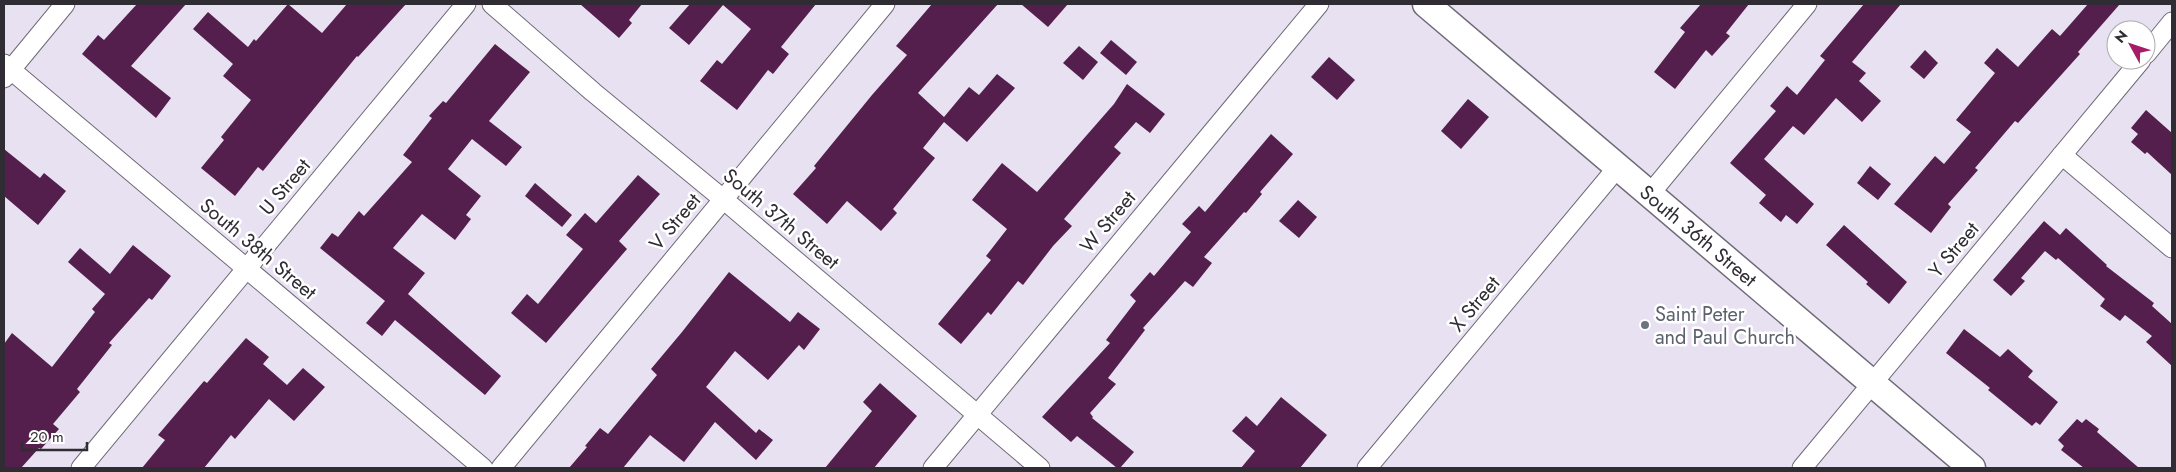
<svg xmlns="http://www.w3.org/2000/svg" width="2176" height="472" font-family="Jost,sans-serif">
	<style>
		.building { fill: #541f4d }
		.lines { fill: none; stroke-linecap: round; stroke-linejoin: round }
		.street-casing { stroke: #706977; stroke-width: 21 }
		.secondary-casing { stroke: #706977; stroke-width: 29 }
		.street { stroke: #fff; stroke-width: 19 }
		.secondary { stroke: #fff; stroke-width: 26 }
		.worship-dot { fill: #6b7280; stroke: #fff; stroke-width: 2 }
		.labels { text-anchor: middle; dominant-baseline: central; stroke-width: 5; stroke-linejoin: round; paint-order: stroke }
		.street-label { font-size: 20px; fill: #2f2c33; stroke: #fff }
		.worship-label { font-size: 20px; fill: #5b616d; stroke: #fff; text-anchor: start }
	</style>
	<rect width="100%" height="100%" fill="#e8e1f1"/>
	<!-- building -->
	<g class="building">
		<path d="M137,4H186L131,66L171,98L156,118L82,54L98,35L104,40Z"/>
		<path d="M288,4L322,33L347,4H406L358,57L357,56L263,171L258,167L235,196L201,168L224,140L221,137L251,100L223,76L233,64L193,29L208,12L248,47L254,39L256,41Z"/>
		<path d="M580,4H642L629,20L632,23L619,38Z"/>
		<path d="M690,4H816L781,47L789,54L773,74L768,70L737,110L700,81L717,60L722,64L751,29L723,5L689,45L669,28Z"/>
		<path d="M932,4H998L918,93L944,117L969,87L979,95L997,74L1015,88L967,142L944,122L923,148L935,158L893,209L897,213L881,231L847,201L827,224L793,194L816,168L814,166L872,95L907,55L896,46Z"/>
		<path d="M1021,4H1068L1048,27Z"/>
		<path d="M1701,4H1749L1726,33L1730,36L1712,56L1706,50L1675,89L1654,72L1685,32L1680,28Z"/>
		<path d="M1864,4H1901L1852,62L1866,73L1859,81L1881,101L1862,122L1836,98L1804,135L1793,126L1764,159L1814,204L1797,224L1786,215L1781,222L1759,203L1766,195L1730,163L1776,111L1770,106L1787,86L1797,95L1825,60L1820,56Z"/>
		<path d="M2088,4H2120L2078,52L2080,54L2018,123L2015,121L1975,168L1978,170L1948,204L1951,207L1931,233L1894,204L1935,156L1944,164L1971,132L1956,120L1995,73L1984,63L1997,48L2018,67L2052,29L2060,36Z"/>
		<path d="M1111,40L1137,62L1126,75L1100,53Z"/>
		<path d="M495,44L530,72L489,121L522,147L506,166L472,139L448,169L481,196L466,215L471,219L455,240L422,214L393,248L425,273L408,294L501,376L485,395L395,320L382,336L366,323L385,301L320,248L332,233L338,237L359,211L364,216L412,162L403,155L432,118L429,116L443,101L446,103Z"/>
		<path d="M1079,46L1098,62L1083,80L1063,63Z"/>
		<path d="M1925,50L1938,63L1924,79L1910,67Z"/>
		<path d="M1329,57L1355,80L1337,100L1311,77Z"/>
		<path d="M1127,84L1165,114L1150,133L1136,122L1114,147L1121,153L1064,219L1072,226L1053,246L1023,285L1018,281L991,315L988,312L961,344L938,324L991,260L986,256L1007,229L972,200L1002,163L1037,192L1114,104Z"/>
		<path d="M1468,99L1489,117L1461,149L1441,131Z"/>
		<path d="M2146,110L2172,133V175L2147,152L2145,154L2131,142L2138,134L2131,128Z"/>
		<path d="M1271,134L1293,154L1260,192L1262,194L1246,213L1244,212L1204,257L1212,263L1193,287L1185,281L1143,328L1145,330L1108,378L1116,384L1090,413L1093,417L1092,418L1134,452L1120,468H1117L1077,436L1071,442L1042,417L1110,343L1106,340L1136,301L1130,295L1150,272L1154,276L1191,232L1182,224L1199,206L1205,212Z"/>
		<path d="M4,149L40,178L44,173L66,191L38,225L4,196Z"/>
		<path d="M1870,166L1891,184L1878,200L1857,183Z"/>
		<path d="M638,175L660,194L619,241L627,249L546,343L511,313L527,294L538,304L583,249L566,235L585,213L596,223Z"/>
		<path d="M535,183L572,215L562,227L525,196Z"/>
		<path d="M1298,200L1317,217L1299,238L1279,221Z"/>
		<path d="M2044,221L2060,235L2066,228L2107,265L2106,266L2154,303L2152,306L2172,324V366L2146,342L2152,336L2125,315L2120,321L2100,306L2105,299L2058,258L2056,260L2045,251L2021,278L2025,281L2011,296L1993,280Z"/>
		<path d="M1844,225L1907,282L1889,304L1866,284L1868,282L1826,245Z"/>
		<path d="M133,245L171,276L152,300L149,298L109,343L112,345L77,389L80,392L53,424L59,429L41,449L39,448L21,468H4V344L12,333L52,367L95,312L92,309L105,294L68,262L80,248L110,274Z"/>
		<path d="M729,272L790,322L798,312L820,329L804,350L799,345L768,380L735,351L706,387L756,433L759,429L773,440L756,460L715,422L684,462L650,435L623,468H569L587,447L585,446L600,428L608,434L657,375L651,369L682,332Z"/>
		<path d="M1964,329L2000,357L2008,349L2033,371L2028,377L2058,402L2040,425L2036,422L2032,426L1988,390L1990,388L1946,353Z"/>
		<path d="M246,338L269,357L263,364L287,385L303,368L325,387L294,421L269,399L235,439L231,435L204,468H142L165,440L158,435L204,381L207,383Z"/>
		<path d="M880,383L917,416L874,468H825L872,411L863,402Z"/>
		<path d="M1281,397L1327,435L1300,468H1241L1255,451L1232,431L1246,416L1257,426Z"/>
		<path d="M2077,419L2082,423L2086,419L2099,429L2097,432L2139,468H2084L2061,450L2064,446L2058,440Z"/>
	</g>
	<g class="lines">
		<!-- street casing -->
		<g class="street-casing">
			<g id="street">
				<path d="M492,4L593,92L723,199L1040,468"/>
				<path d="M2146,54L2172,22"/>
				<path d="M4,64L483,468"/>
				<path d="M4,78L65,4"/>
				<path d="M2062,155L2172,248"/>
				<path d="M1649,195L1807,4"/>
				<path d="M81,468L466,4"/>
				<path d="M501,468L885,4"/>
				<path d="M933,468L1319,4"/>
				<path d="M1367,468L1617,168"/>
				<path d="M1802,468L2141,60"/>
			</g>
		</g>
		<!-- secondary casing -->
		<g class="secondary-casing">
			<path id="secondary" d="M1426,4L1972,468"/>
		</g>
		<!-- street -->
		<use href="#street" class="street"/>
		<!-- secondary -->
		<use href="#secondary" class="secondary"/>
	</g>
	<!-- markers -->
	<circle class="worship-dot" cx="1645" cy="325" r="5"/>
	<g class="labels">
		<!-- street labels -->
		<g class="street-label">
			<text transform="translate(285 187) rotate(-50)">U Street</text>
			<text transform="translate(781 219) rotate(40)">South 37th Street</text>
			<text transform="translate(675 222) rotate(-50)">V Street</text>
			<text transform="translate(1108 222) rotate(-50)">W Street</text>
			<text transform="translate(1698 236) rotate(40)">South 36th Street</text>
			<text transform="translate(258 249) rotate(40)">South 38th Street</text>
			<text transform="translate(1954 250) rotate(-50)">Y Street</text>
			<text transform="translate(1475 304) rotate(-50)">X Street</text>
		</g>
		<!-- worship labels -->
		<g class="worship-label">
			<text x="1655" y="314">Saint Peter<tspan x="1655" dy="23">and Paul Church</tspan></text>
		</g>
	</g>
	<!-- border -->
	<rect width="2176" height="472" fill="none" stroke="#2f2c33" stroke-width="10"/>
	<!-- north arrow -->
	<g transform="translate(2131 45) rotate(310)"><circle r="24" fill="#ffffff" stroke="#acabad"/>
	<path d="M0-4L9 19L0 12L-9 19Z" fill="#a51d66"/>
	<text y="-8" font-size="14" font-weight="bold" text-anchor="middle" fill="#2f2c33">N</text>
	</g>
	<!-- scale -->
	<path d="M22 442v8h65v-8" fill="none" stroke="#2f2c33" stroke-width="2.5"/>
	<text x="30" y="442" font-size="15" fill="#2f2c33" stroke="#ffffff" stroke-width="4" paint-order="stroke">20 m</text>
</svg>
